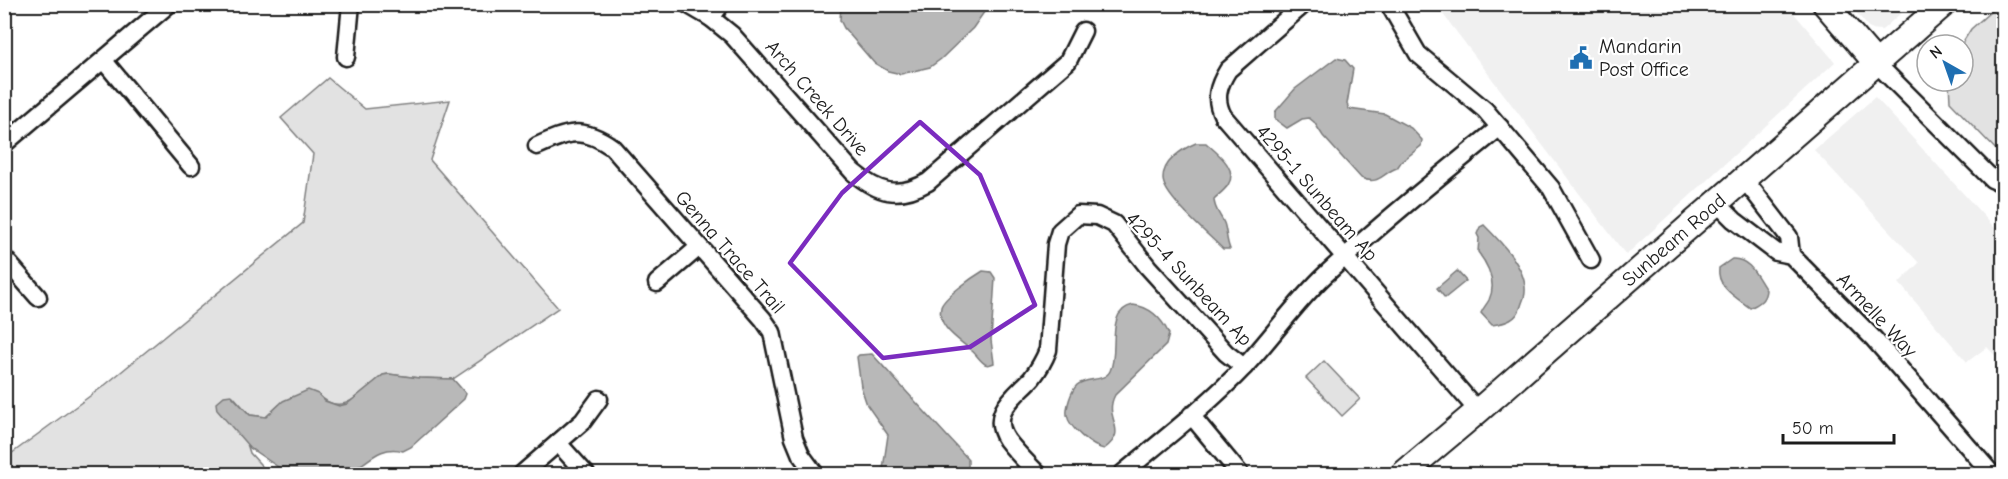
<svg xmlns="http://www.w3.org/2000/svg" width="2008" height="479" font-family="'Comic Neue',sans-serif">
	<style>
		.built { fill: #f0f0f0 }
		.green { fill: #e2e2e2; stroke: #7f7f7f; stroke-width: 1.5 }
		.water { fill: #b8b8b8; stroke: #7a7a7a; stroke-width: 1.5 }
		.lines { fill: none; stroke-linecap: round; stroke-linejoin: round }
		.street-casing { stroke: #1c1c1c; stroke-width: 21 }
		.secondary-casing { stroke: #1c1c1c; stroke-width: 28 }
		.street { stroke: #fff; stroke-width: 16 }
		.secondary { stroke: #fff; stroke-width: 24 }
		.marked { fill: none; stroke: #7b2cbf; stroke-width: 4.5; stroke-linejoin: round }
		.labels { text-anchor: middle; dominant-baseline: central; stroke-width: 4.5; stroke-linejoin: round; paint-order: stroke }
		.poi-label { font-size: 20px; fill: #1c1c1c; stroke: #fff; text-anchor: start }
		.street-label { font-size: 20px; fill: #1c1c1c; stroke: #fff }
	</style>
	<rect width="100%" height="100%" fill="#fff"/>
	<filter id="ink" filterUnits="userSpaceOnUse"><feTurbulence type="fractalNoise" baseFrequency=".0167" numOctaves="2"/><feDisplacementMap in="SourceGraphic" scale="12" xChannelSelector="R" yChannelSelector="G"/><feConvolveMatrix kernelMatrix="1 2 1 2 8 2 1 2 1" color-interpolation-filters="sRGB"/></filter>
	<g filter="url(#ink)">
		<!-- built -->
		<g class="built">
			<path d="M1436,5H1787L1835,62L1626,255Z"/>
			<path d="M1850,5H1910L1882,30L1870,29Z"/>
			<path d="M1875,97L2003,237V364L1987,347L1967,362L1899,283L1919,263L1814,150Z"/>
		</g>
		<!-- green -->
		<g class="green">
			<path d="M1998,5H2004L2003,157L1950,102L1949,81H1963V45H1961L1971,29Z"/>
			<path d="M328,78L365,109L450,100L430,160L558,308L453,379L419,378L388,374L383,375C363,391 342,420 318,394L279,405L266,417L250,415L232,395L250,453L269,474H5L4,459L105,385L303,223L313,154L281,118Z"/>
			<path d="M1324,361L1360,399L1342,416L1306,378Z"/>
		</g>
		<!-- water -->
		<g class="water">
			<path d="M841,5V4L989,5L973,28L941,59L930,67L901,74L888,71L874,63L844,28L840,20Z"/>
			<path d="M1336,58L1345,60L1353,69L1347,104L1349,109L1385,114L1411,128L1422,140L1421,146L1401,162L1397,168C1382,173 1379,186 1361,178L1323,136L1314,122L1309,118L1302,119L1287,128L1275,119V112L1295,89Z"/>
			<path d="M1196,143H1206C1217,153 1239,169 1228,185C1225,190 1218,195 1214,199C1214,209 1220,214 1224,223C1227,231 1226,240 1230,249H1223C1209,235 1163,196 1163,179C1162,162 1182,149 1196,143Z"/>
			<path d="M1484,225C1500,241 1527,268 1525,292C1525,297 1522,302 1521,306C1517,320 1506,323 1492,325L1481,313C1483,308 1487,304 1489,300C1497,283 1488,265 1478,252L1479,238L1477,234L1480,227Z"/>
			<path d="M1732,259C1750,258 1757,277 1766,290C1765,301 1759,303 1750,308C1737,298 1716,287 1719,268Z"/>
			<path d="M983,271L991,272L995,278L991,340L994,363C990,364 989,366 985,364C980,361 976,354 972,351C960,340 936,327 941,307C944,297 973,277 983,271Z"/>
			<path d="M1457,271L1466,281L1445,298L1437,288Z"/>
			<path d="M1133,305C1151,307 1162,319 1169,334L1166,345L1115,395C1102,419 1131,430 1104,449C1092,447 1069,428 1067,415C1066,407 1071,391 1077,385C1086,377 1105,382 1110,371C1120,352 1104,311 1133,305Z"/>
			<path d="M872,354L968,459V472L962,474H884L883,469L888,435L867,405L861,387L857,357L859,355Z"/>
			<path d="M389,374L419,378L453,379L466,394L464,399L411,447L403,451C377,443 364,469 344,474C333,477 297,475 283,474L278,467L250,448L217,410L216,403L224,396L231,395L250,415L266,417L283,401L308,390L318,394L325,401L339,406L347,404L383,375Z"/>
		</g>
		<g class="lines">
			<!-- street casing -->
			<g class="street-casing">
				<g id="street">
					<path d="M687,4L711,18L732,35L853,172C878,193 898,199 928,182L1068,61L1083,31"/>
					<path d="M1304,4L1228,70C1218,86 1214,99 1223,116L1478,411"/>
					<path d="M1389,4L1418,54L1485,110L1551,188L1591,260"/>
					<path d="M711,18L721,4"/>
					<path d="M346,57L351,4"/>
					<path d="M104,61L191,166"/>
					<path d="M1876,63L1992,179L2004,184"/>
					<path d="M4,144L169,4"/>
					<path d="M537,146C568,132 582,126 612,147L763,319L772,332L794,438L801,455L815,474"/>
					<path d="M1744,179L1789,237L1791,255"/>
					<path d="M1717,203L1734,220L1776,252L1791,255L1874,339L1992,474"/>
					<path d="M4,258L38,297"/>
					<path d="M657,283L699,247"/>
					<path d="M1191,415L1240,474"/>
					<path d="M558,443L586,474"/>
					<path d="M522,474L583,421L599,399"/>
					<path d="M1038,474C1027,463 1016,452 1007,440C988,412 1017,395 1032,378C1039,369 1044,360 1048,350L1056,244L1060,231L1078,215L1097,216L1114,224L1148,267L1226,353L1244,367"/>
					<path d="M1122,474C1164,439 1208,405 1245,366C1273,336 1296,302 1326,274C1382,223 1441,175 1500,127"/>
				</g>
			</g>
			<!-- secondary casing -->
			<g class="secondary-casing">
				<g id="secondary">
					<path d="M1825,4L1876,63"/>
					<path d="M1403,474L1478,411L1944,4"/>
				</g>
			</g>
			<!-- street -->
			<use href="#street" class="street"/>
			<!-- secondary -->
			<use href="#secondary" class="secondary"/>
		</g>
	</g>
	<!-- marked area -->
	<path class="marked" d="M920,122L980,175L1035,305L970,347L883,358L790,263L842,193Z"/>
	<!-- icons -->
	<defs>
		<g id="civic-bare" transform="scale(1.8)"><path d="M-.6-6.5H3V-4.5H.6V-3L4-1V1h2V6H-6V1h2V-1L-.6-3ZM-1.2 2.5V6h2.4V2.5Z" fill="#1f6fb2" stroke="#fff" stroke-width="2.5" paint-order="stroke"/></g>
	</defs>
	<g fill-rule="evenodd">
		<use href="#civic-bare" x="1581" y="58"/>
	</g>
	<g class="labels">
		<!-- poi labels -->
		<g class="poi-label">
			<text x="1599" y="46">Mandarin<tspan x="1599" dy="23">Post Office</tspan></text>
		</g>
		<!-- street labels -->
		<g class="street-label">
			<text transform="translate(817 98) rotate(49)">Arch Creek Drive</text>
			<text transform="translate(1317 193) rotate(49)">4295-1 Sunbeam Ap</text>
			<text transform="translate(1674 240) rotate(-41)">Sunbeam Road</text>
			<text transform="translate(730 252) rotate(49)">Genna Trace Trail</text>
			<text transform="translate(1189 279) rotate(47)">4295-4 Sunbeam Ap</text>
			<text transform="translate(1877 315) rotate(47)">Armelle Way</text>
		</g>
	</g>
	<!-- margin -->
	<rect width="2008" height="479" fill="none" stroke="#fff" stroke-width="24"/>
	<rect x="12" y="12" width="1984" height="455" fill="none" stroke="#1c1c1c" stroke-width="2" filter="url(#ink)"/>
	<!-- north arrow -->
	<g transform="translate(1945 63) rotate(320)"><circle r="28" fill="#ffffff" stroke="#a4a4a4" stroke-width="1.5"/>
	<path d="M0-4.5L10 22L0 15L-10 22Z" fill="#1f6fb2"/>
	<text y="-9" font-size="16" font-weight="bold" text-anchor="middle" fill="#1c1c1c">N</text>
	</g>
	<!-- scale -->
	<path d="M1783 434v9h111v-9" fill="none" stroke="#1c1c1c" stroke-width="3"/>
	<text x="1792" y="434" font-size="18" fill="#1c1c1c" stroke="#ffffff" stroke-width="4.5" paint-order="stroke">50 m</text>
</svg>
